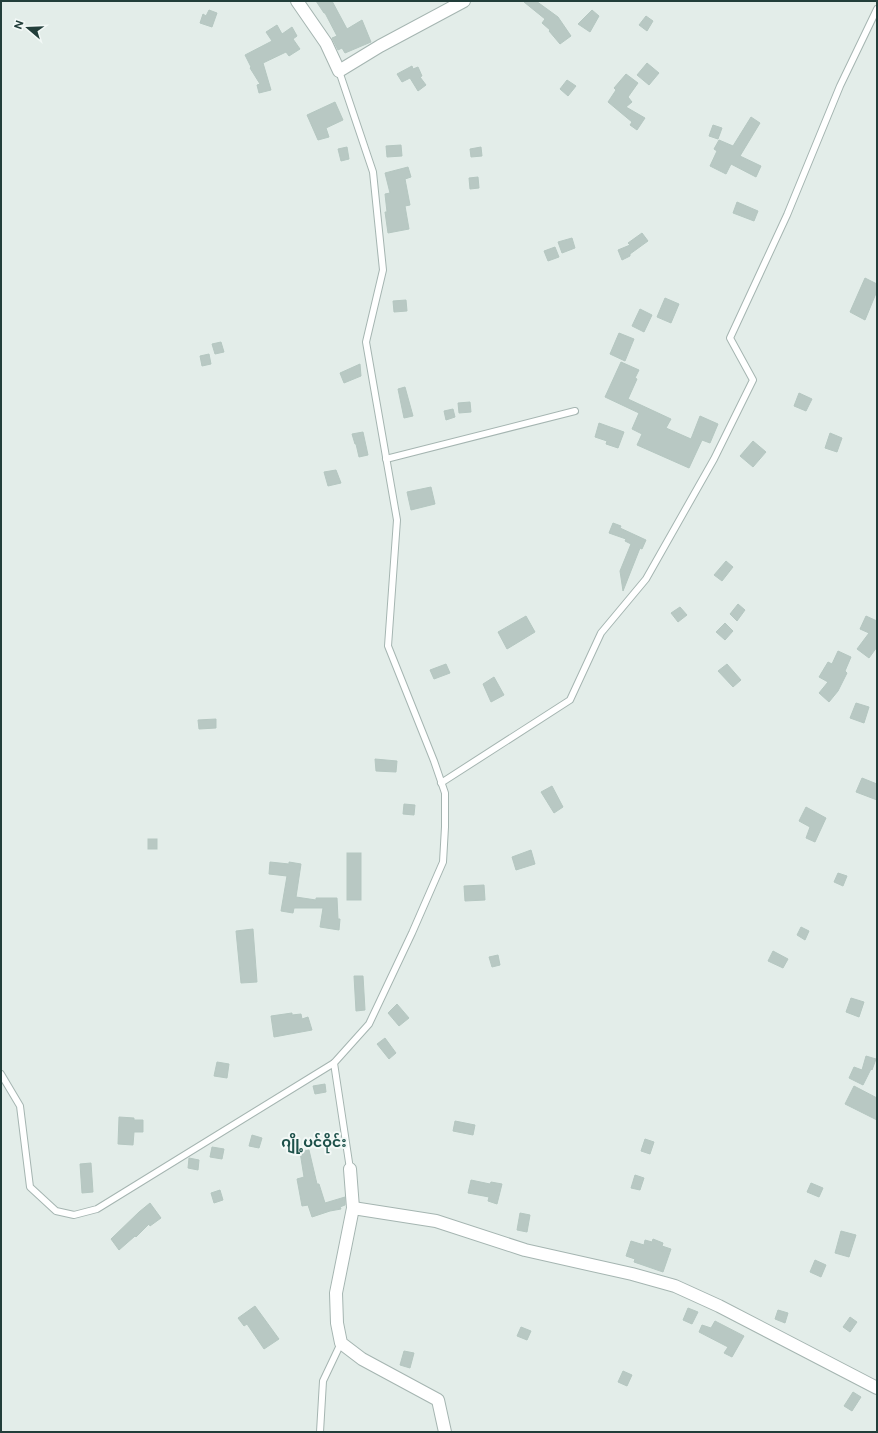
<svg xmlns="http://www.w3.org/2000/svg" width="878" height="1433" font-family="Figtree,'Noto Sans Myanmar',sans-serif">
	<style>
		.building { fill: #b8c8c3; stroke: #b5c7c1 }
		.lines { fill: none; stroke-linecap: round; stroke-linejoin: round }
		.service-casing { stroke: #a5b5b1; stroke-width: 8 }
		.minor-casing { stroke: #a5b5b1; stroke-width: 14 }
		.service { stroke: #fff; stroke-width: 6 }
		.minor { stroke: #fff; stroke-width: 12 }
		.labels { text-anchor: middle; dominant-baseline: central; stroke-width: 4; stroke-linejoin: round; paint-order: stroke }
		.quarter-label { font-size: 14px; font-weight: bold; fill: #1d514a; stroke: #f3f9f7 }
	</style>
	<rect width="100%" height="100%" fill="#e3ede9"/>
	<!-- building -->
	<g class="building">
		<path d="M316,1H332L347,29L362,20L371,42L345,53L342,48L338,50L332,38L337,36L325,13H324Z"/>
		<path d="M525,1H536L558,17L571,36L560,44L549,31L550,30L542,23L545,19L524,2Z"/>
		<path d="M209,10L217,13L212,27L200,23L203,14L206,16Z"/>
		<path d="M592,10L599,16L590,32L578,24Z"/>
		<path d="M646,16L653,21L647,31L639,25Z"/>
		<path d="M277,25L282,34L292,27L297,36L293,39L300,49L289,56L286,52L263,63L271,90L259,93L257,85L260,84L250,68L251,67L245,55L272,41L266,32Z"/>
		<path d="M647,63L659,73L649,85L637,75Z"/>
		<path d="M412,66L413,69L418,67L422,76L420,77L426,85L418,91L410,78L402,82L397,74Z"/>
		<path d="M626,74L638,83L628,97L632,102L626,107L645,118L637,130L630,125L632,122L608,102L616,90L614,88Z"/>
		<path d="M567,80L576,86L568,96L560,89Z"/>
		<path d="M335,102L343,120L326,128L329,137L318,140L307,115Z"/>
		<path d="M751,117L760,123L740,156L761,166L756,177L731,164L726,174L710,166L717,151L714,149L719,140L733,146Z"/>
		<path d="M713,125L722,128L718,139L709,136Z"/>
		<path d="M401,145L402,156L387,157L386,146Z"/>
		<path d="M347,147L349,159L341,161L338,149Z"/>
		<path d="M481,147L482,156L471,157L470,149Z"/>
		<path d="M408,167L411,177L405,179L410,205L405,206L409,229L388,233L385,212H387L385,194L390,193L385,173Z"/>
		<path d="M478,177L479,188L470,189L469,178Z"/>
		<path d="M737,202L758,211L754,221L733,213Z"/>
		<path d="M642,233L648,241L630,254V256L622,260L618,250L630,245L628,243Z"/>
		<path d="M572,238L575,248L562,253L558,242Z"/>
		<path d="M555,247L559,257L548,261L544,251Z"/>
		<path d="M865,278L877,284V291L865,320L850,312Z"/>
		<path d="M665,298L679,304L671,323L657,317Z"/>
		<path d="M406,300L407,311L394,312L393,301Z"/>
		<path d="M640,309L652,315L644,332L632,326Z"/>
		<path d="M619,333L634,339L625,361L610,354Z"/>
		<path d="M221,342L224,352L215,354L212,344Z"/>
		<path d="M209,354L211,364L202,366L200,356Z"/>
		<path d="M621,362L639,370L635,378L637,379L628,399L671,419L666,428L691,439L700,416L718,424L710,443L702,440L689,468L637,445L642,434L632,429L639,413L605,397Z"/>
		<path d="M360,364L361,376L344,383L340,373Z"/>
		<path d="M405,387L413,416L404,418L398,389Z"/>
		<path d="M799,393L812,399L806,411L794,406Z"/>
		<path d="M470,402L471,412L459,413L458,403Z"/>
		<path d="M453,409L455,417L446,420L444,411Z"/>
		<path d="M599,423L624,432L618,448L606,444L607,441L595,437Z"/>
		<path d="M363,432L368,455L359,457L356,444H355L352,434Z"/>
		<path d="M830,433L842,438L837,452L825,448Z"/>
		<path d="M753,441L766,452L753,467L740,456Z"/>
		<path d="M336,470L341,483L328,486L324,472Z"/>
		<path d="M431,487L435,504L411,510L407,492Z"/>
		<path d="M613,523L621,526L620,528L646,540L642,549L640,548L623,591L620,571L631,544L625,541L626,539L609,533Z"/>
		<path d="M726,561L733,567L722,581L714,575Z"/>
		<path d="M738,604L745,610L737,621L730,614Z"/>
		<path d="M680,607L687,615L678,622L671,613Z"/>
		<path d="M526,616L535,632L507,649L498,632Z"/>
		<path d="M866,616L877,621V647L869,658L857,649L869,633L860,629Z"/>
		<path d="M725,623L733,631L725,640L716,632Z"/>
		<path d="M838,651L851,657L845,671L847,673L838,691L829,702L819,693L828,682L819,677L828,662L832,664Z"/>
		<path d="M446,664L450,673L434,679L430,670Z"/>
		<path d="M727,664L741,680L733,687L718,671Z"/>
		<path d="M494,677L504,695L491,702L483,684Z"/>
		<path d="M856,703L869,707L864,723L850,718Z"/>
		<path d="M216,719V728L199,729L198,720Z"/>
		<path d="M375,759L397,761L396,772L376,771Z"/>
		<path d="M862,778L877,784V800L856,792Z"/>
		<path d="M552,786L563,807L554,813L541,792Z"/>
		<path d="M404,804L415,805L414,815L403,814Z"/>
		<path d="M806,807L826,818L815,842L806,838L810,827L799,821Z"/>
		<rect x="148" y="839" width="9" height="10"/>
		<path d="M531,850L535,864L516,870L512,857Z"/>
		<rect x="347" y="853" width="14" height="47"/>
		<path d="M270,862L289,864V862L301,864L296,897L316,900V898H337L338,919H340L339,930L320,927L323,908H294L293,913L281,911L287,876L269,874Z"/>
		<path d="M838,873L847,876L843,886L834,882Z"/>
		<path d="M484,885L485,900L465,901L464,886Z"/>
		<path d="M801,927L809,931L805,940L797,935Z"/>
		<path d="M253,929L257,982L241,983L236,931Z"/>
		<path d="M773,951L788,959L783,968L768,961Z"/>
		<path d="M498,955L500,965L492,967L489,957Z"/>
		<path d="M354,976H363L365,1010L356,1011Z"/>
		<path d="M851,998L864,1002L859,1017L846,1012Z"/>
		<path d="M397,1004L409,1018L399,1026L388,1013Z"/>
		<path d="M292,1013V1015L301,1014L302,1019L308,1017L312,1030L274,1037L271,1016Z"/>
		<path d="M385,1038L396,1053L389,1059L377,1044Z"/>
		<path d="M866,1056L876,1059L872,1070L871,1069L863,1085L849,1078L854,1067L862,1070Z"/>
		<path d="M217,1062L229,1064L227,1078L214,1076Z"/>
		<path d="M325,1084L326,1092L315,1094L313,1086Z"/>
		<path d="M854,1086L877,1098V1120L845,1104Z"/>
		<path d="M119,1117L134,1118V1120H143V1132H134L133,1145L118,1144Z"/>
		<path d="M455,1121L475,1125L473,1135L453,1131Z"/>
		<path d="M252,1135L262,1138L259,1148L249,1146Z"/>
		<path d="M645,1139L654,1142L650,1154L641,1151Z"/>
		<path d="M212,1147L224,1149L222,1159L210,1157Z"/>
		<path d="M309,1150L317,1184H319L325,1203L345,1197V1205L340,1207L341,1209L330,1211L312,1217L308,1205L302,1206L297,1179L304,1177L300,1152Z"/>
		<path d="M189,1158L199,1160L198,1170L188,1168Z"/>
		<path d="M91,1163L93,1192L82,1193L80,1164Z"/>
		<path d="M635,1175L644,1178L640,1190L631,1188Z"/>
		<path d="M471,1180L490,1184L491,1182L502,1184L497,1204L488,1201L489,1197L468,1193Z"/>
		<path d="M811,1183L823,1188L819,1197L807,1192Z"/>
		<path d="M220,1190L223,1200L214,1203L211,1193Z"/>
		<path d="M150,1203L161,1218L150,1226L149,1224L136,1237L135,1236L119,1250L111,1239L139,1212Z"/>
		<path d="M520,1213L530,1215L527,1232L517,1230Z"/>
		<path d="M841,1231L856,1235L849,1257L835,1253Z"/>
		<path d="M653,1239L663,1243L662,1246L671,1249L663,1272L634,1262L635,1259L626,1256L631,1241L644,1245L645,1240L652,1242Z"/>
		<path d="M815,1260L826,1265L821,1277L810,1272Z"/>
		<path d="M255,1306L279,1339L264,1349L247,1324L244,1326L238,1318Z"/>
		<path d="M688,1308L698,1312L692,1324L683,1320Z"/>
		<path d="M778,1310L788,1313L785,1323L775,1319Z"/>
		<path d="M850,1317L857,1322L850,1332L843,1327Z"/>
		<path d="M715,1321L744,1336L732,1357L724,1353L728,1347L699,1332L702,1325L711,1328Z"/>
		<path d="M521,1327L531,1331L527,1340L517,1336Z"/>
		<path d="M404,1351L414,1353L410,1368L400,1365Z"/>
		<path d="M623,1371L632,1375L627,1386L618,1382Z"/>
		<path d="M853,1392L861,1397L852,1411L844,1406Z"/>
	</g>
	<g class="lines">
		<!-- service casing -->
		<g class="service-casing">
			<g id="service">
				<path d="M339,71L373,172L383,270L366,342L397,520L388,646L434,761L445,793V827L443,862L412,933L369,1024L334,1063L350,1169"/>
				<path d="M386,459L575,411"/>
				<path d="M441,783L570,700L601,633L646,579L714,459L753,380L730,338L787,215L840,86L877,9"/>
				<path d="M1,1074L20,1106L30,1187L56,1211L74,1215L97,1209L334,1063"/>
				<path d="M320,1432L323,1381L341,1343"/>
			</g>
		</g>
		<!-- minor casing -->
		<g class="minor-casing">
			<g id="minor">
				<path d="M297,1L326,43L339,71L380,46L464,1"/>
				<path d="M350,1169L353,1208L336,1293L337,1323L341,1343L362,1359L438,1400L445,1432"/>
				<path d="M353,1208L436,1221L525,1250L632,1274L675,1286L719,1306L877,1388"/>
			</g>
		</g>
		<!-- service -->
		<use href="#service" class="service"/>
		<!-- minor -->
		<use href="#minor" class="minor"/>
	</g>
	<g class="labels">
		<!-- quarter labels -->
		<g class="quarter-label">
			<text x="314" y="1142">ဂျို့ပင်ဝိုင်း</text>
		</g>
	</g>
	<!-- border -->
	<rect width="878" height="1433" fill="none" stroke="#223e3a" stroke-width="4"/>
	<!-- north arrow -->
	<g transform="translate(28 28) rotate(289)" stroke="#f3f9f7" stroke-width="3" paint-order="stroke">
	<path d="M0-3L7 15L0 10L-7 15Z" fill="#223e3a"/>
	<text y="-6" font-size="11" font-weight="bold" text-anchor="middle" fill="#223e3a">N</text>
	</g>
</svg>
